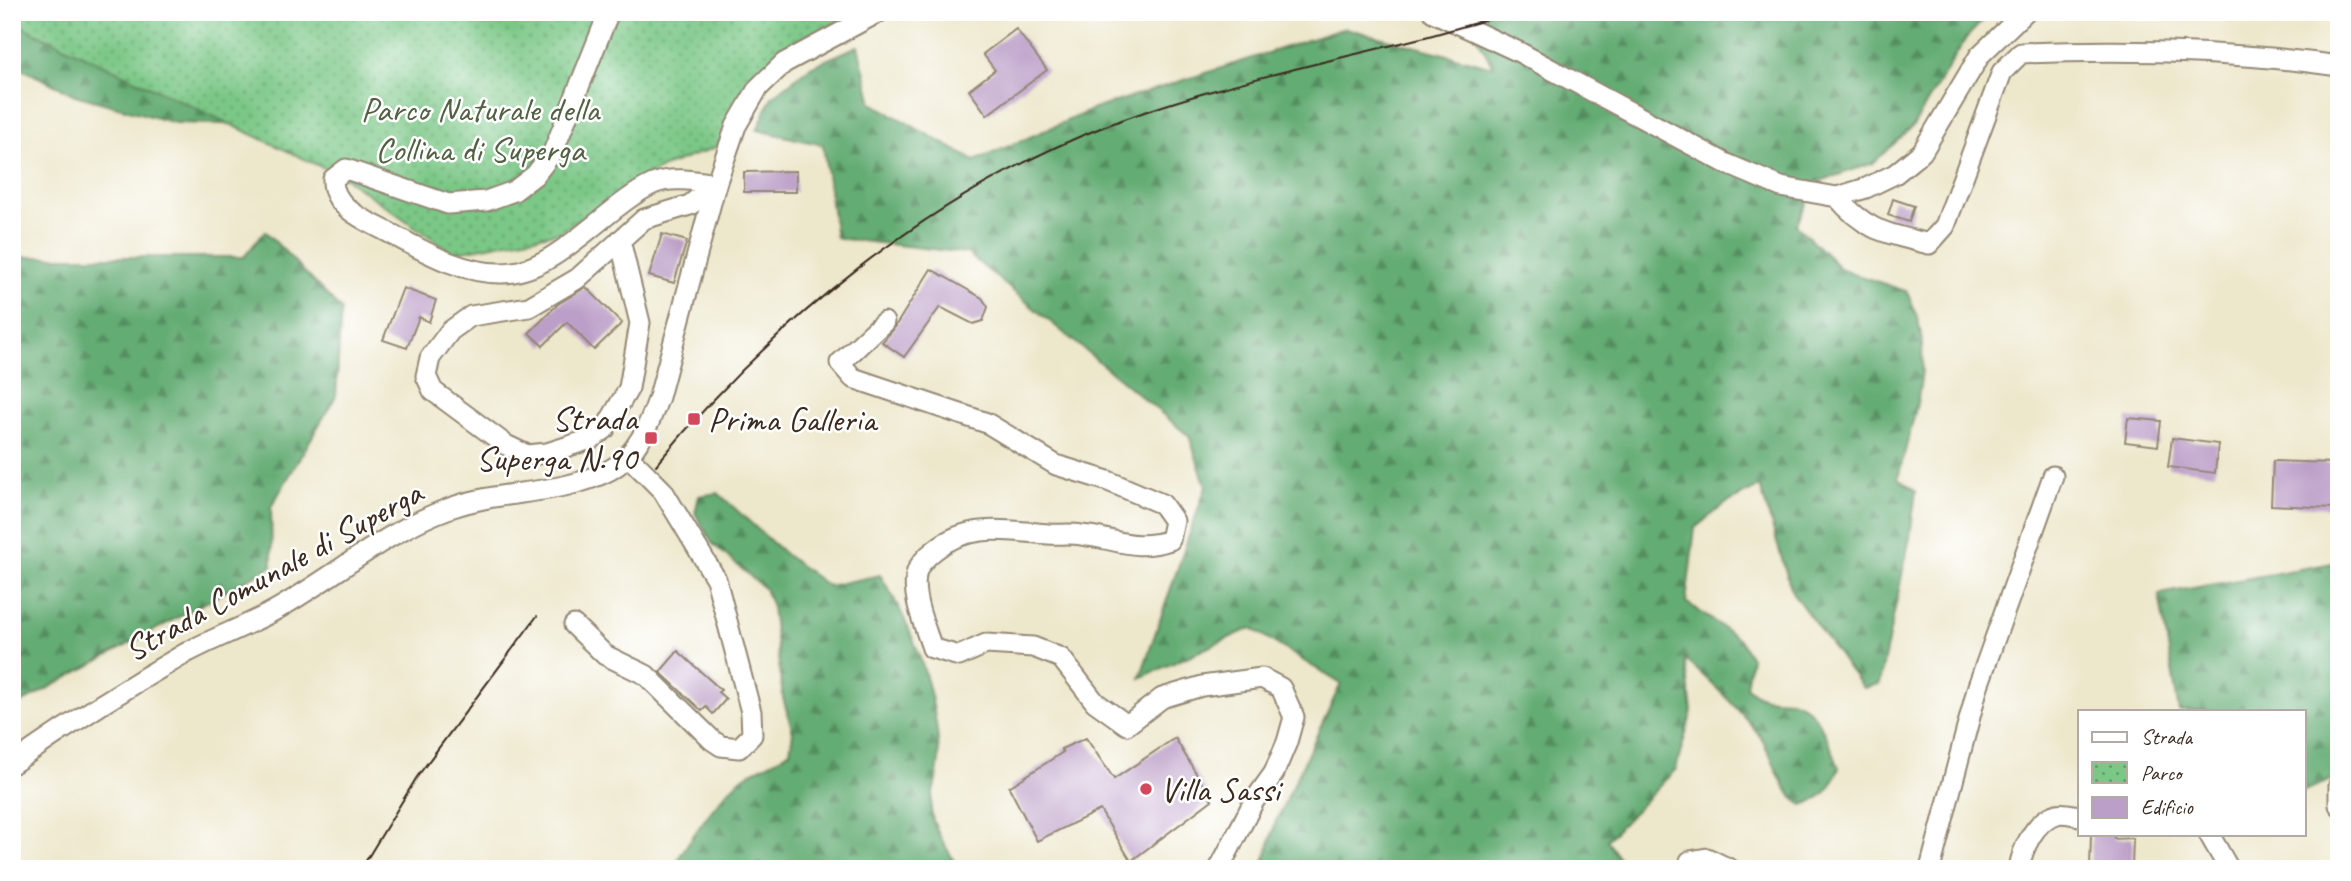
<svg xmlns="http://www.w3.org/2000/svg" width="2351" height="881" font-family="Caveat,sans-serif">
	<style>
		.forest { fill: url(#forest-firs); stroke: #4f6b48; stroke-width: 2 }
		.park { fill: url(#park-dots); stroke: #5a7852; stroke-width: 2 }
		.building { fill: #bc9fc8 }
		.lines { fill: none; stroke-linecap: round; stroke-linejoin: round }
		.minor-casing { stroke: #948874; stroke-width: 23 }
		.minor { stroke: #fff; stroke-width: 19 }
		.tram { stroke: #3b2a1e; stroke-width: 2 }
		.poi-dot { fill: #d1495b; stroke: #fff; stroke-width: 2.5 }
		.labels { text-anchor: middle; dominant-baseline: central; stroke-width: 5; stroke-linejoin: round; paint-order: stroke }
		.park-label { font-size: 35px; fill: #516142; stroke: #fff }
		.poi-label { font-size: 35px; fill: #3b2a1e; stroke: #fff; text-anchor: start }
		.street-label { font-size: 35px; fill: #3b2a1e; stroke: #fff }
	</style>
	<defs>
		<pattern id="forest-firs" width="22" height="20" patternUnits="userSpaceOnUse" patternTransform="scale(1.75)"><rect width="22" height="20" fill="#63ac73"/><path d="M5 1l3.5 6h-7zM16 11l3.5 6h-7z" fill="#538c5e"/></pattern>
		<pattern id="park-dots" width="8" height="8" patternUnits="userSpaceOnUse" patternTransform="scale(1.75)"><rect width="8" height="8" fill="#7ac786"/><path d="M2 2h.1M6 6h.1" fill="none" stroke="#65a26d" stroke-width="1.8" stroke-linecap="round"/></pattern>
	</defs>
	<rect width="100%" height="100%" fill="#fff"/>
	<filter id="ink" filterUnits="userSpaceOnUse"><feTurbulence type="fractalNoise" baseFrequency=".0143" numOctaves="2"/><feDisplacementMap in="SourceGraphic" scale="14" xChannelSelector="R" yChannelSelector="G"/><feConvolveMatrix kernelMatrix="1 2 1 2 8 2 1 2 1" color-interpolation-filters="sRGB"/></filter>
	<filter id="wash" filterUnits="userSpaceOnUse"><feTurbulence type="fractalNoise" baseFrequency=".00686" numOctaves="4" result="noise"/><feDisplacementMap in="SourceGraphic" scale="28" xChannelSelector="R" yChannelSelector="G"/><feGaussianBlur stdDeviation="1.57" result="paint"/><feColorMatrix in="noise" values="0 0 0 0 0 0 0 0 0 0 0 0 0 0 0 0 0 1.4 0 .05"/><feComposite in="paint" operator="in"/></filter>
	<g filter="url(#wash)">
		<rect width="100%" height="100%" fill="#ede7cb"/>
		<!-- forest -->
		<g class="forest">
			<path d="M12,12L308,126L175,123L75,95L12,64Z"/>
			<path d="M1464,12H1991L1966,38L1913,126L1873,163L1817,182L1796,225L1842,270L1906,291C1940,350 1913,416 1898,478L1916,491L1910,537L1879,684L1863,688L1792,592L1760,486L1725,504L1695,528L1686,602L1739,639L1751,658L1746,686C1764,703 1768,697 1790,700C1817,705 1831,746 1839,768C1832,788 1823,799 1802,805C1777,788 1775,756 1757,732C1736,705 1711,682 1685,659L1692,711L1676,769L1607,840L1626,869H1262L1276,821L1341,684L1251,628L1140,678L1206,486L1189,436L967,253L836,238L823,145L757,130L772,97L810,67L858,46L872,103L975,161L1094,109L1345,28L1493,67Z"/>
			<path d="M265,231L341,310L336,396L271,507L272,566L12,708V257H244Z"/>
			<path d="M718,493L786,555L828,586L880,575C914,627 937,695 939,757C939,775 931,793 931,810C933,833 950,848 957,869H673C684,846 722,793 742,778C757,767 775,763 790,751L793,732L783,698L772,607L765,589L712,543L695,513L699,496Z"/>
			<path d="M2339,562V777L2304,791V711H2179L2159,594Z"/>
		</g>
		<!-- park -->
		<path class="park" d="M12,12H862L787,45L716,147L661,168L560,232L453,253L345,178L12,22Z"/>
		<g id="blocks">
			<!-- building -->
			<g class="building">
				<path d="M1016,29L1047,70L987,115L969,90L995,70L983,54Z"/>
				<path d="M796,171V192H744V172Z"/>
				<path d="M1893,199L1914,206L1909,222L1888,215Z"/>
				<path d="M662,234L687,241L674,283L649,276Z"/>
				<path d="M931,269L982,298L988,307L983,321L973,324L940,307L904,357L882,342L893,330Z"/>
				<path d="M586,287L622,323L594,350L567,322L543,346L529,333L558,304Z"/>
				<path d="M403,288L436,300L429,322L419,317L407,348L383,340Z"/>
				<path d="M2128,418L2161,421L2158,446L2125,442Z"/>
				<path d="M2172,438L2218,444L2215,473L2168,467Z"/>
				<path d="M2273,461L2334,463L2333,508L2271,505Z"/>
				<path d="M678,651L721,690L718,692L726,699L713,714L706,707L702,711L660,672Z"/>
				<path d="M1086,738L1114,779L1175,738L1212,800L1131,861L1100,810L1037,841L1009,787L1063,752L1061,749Z"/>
				<path d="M2091,834H2115L2114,839L2133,838L2132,869H2090Z"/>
			</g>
		</g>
	</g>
	<g filter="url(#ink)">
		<use href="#blocks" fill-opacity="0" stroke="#948874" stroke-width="2"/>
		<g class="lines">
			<!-- minor casing -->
			<g class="minor-casing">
				<g id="minor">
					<path d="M609,12L553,152L535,175L514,191L486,201L448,204L346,169L333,179C332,204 358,217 378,227C416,246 458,274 502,273C557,273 605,206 653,184C671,176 697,181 716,184"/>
					<path d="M1433,12L1519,52L1727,164L1781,187L1837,197L1866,188L1895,174L1922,152L1980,55L2025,12"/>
					<path d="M1837,197C1867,232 1886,233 1929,244L1945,226L2002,72L2021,53C2127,49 2233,51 2339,66"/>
					<path d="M620,240L640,323L629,388L605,429L591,439L547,453L527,455L506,445L433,391L426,376L430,358L450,331L471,316L529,307L577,279L644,219L690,205L716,184"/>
					<path d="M884,322L840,363L853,378L987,423L1056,465L1108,481L1162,504L1174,521L1170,540C1134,552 1115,538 1081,535C1070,533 1059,535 1048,534C1009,531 968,522 935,550C928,555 917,566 916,575C912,598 925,627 932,648L959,656L986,644L1033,647L1061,658L1095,702L1127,725L1162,698L1202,686L1262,678L1281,688L1294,717L1287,742L1274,773L1254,801L1219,869"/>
					<path d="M574,625L605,655L646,675L712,740L721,746L739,748L752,735L751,712L716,579L663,491L628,456"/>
					<path d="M12,764C68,725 127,687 186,653C214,638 244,627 272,612C332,579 385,531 450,508C502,489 561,496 610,470C637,455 649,425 659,397L716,184L736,126L758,88L784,63L879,12"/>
					<path d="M2339,785V805"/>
					<path d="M2209,834L2229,869"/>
					<path d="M1689,869L1690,861L1707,858L1730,869"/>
					<path d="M1930,869L1978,686L2053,476"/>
					<path d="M2019,869C2022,849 2035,820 2057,814C2063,812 2073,815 2080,816"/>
				</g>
			</g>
			<!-- minor -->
			<use href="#minor" class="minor"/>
			<!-- tram -->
			<g class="tram">
				<path d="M656,465C775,321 928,196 1103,127C1209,86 1319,64 1429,36C1458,28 1486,20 1515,12"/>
				<path d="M361,869L417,777L537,616"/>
			</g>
		</g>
	</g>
	<!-- markers -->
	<g class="poi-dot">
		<rect x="687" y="412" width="14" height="14" rx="3.5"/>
		<rect x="644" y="431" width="14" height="14" rx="3.5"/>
		<circle cx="1146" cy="789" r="7"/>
	</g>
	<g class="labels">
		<!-- park labels -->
		<g class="park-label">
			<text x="480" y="109">Parco Naturale della<tspan x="480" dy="40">Collina di Superga</tspan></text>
		</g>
		<!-- poi labels -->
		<g class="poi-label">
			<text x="637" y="418" text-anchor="end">Strada<tspan x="637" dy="40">Superga N.90</tspan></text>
			<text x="708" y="419">Prima Galleria</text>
			<text x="1160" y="789">Villa Sassi</text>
		</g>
		<!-- street labels -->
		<g class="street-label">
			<text transform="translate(273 571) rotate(-29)">Strada Comunale di Superga</text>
		</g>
	</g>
	<!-- margin -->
	<rect width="2351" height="881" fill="none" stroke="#fff" stroke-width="42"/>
	<!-- legend -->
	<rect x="2078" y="710" width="228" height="126" fill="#ffffff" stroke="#b1aaa5" stroke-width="2"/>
	<rect x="2092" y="732" width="35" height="10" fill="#ffffff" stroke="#b1aaa5" stroke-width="2"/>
	<text x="2141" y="744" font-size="21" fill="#3b2a1e">Strada</text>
	<rect x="2092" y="762" width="35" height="21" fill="url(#park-dots)" stroke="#b1aaa5" stroke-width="2"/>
	<text x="2141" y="780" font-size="21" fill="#3b2a1e">Parco</text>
	<rect x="2092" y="797" width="35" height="21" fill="#bc9fc8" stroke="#b1aaa5" stroke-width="2"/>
	<text x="2141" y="814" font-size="21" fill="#3b2a1e">Edificio</text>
</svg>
